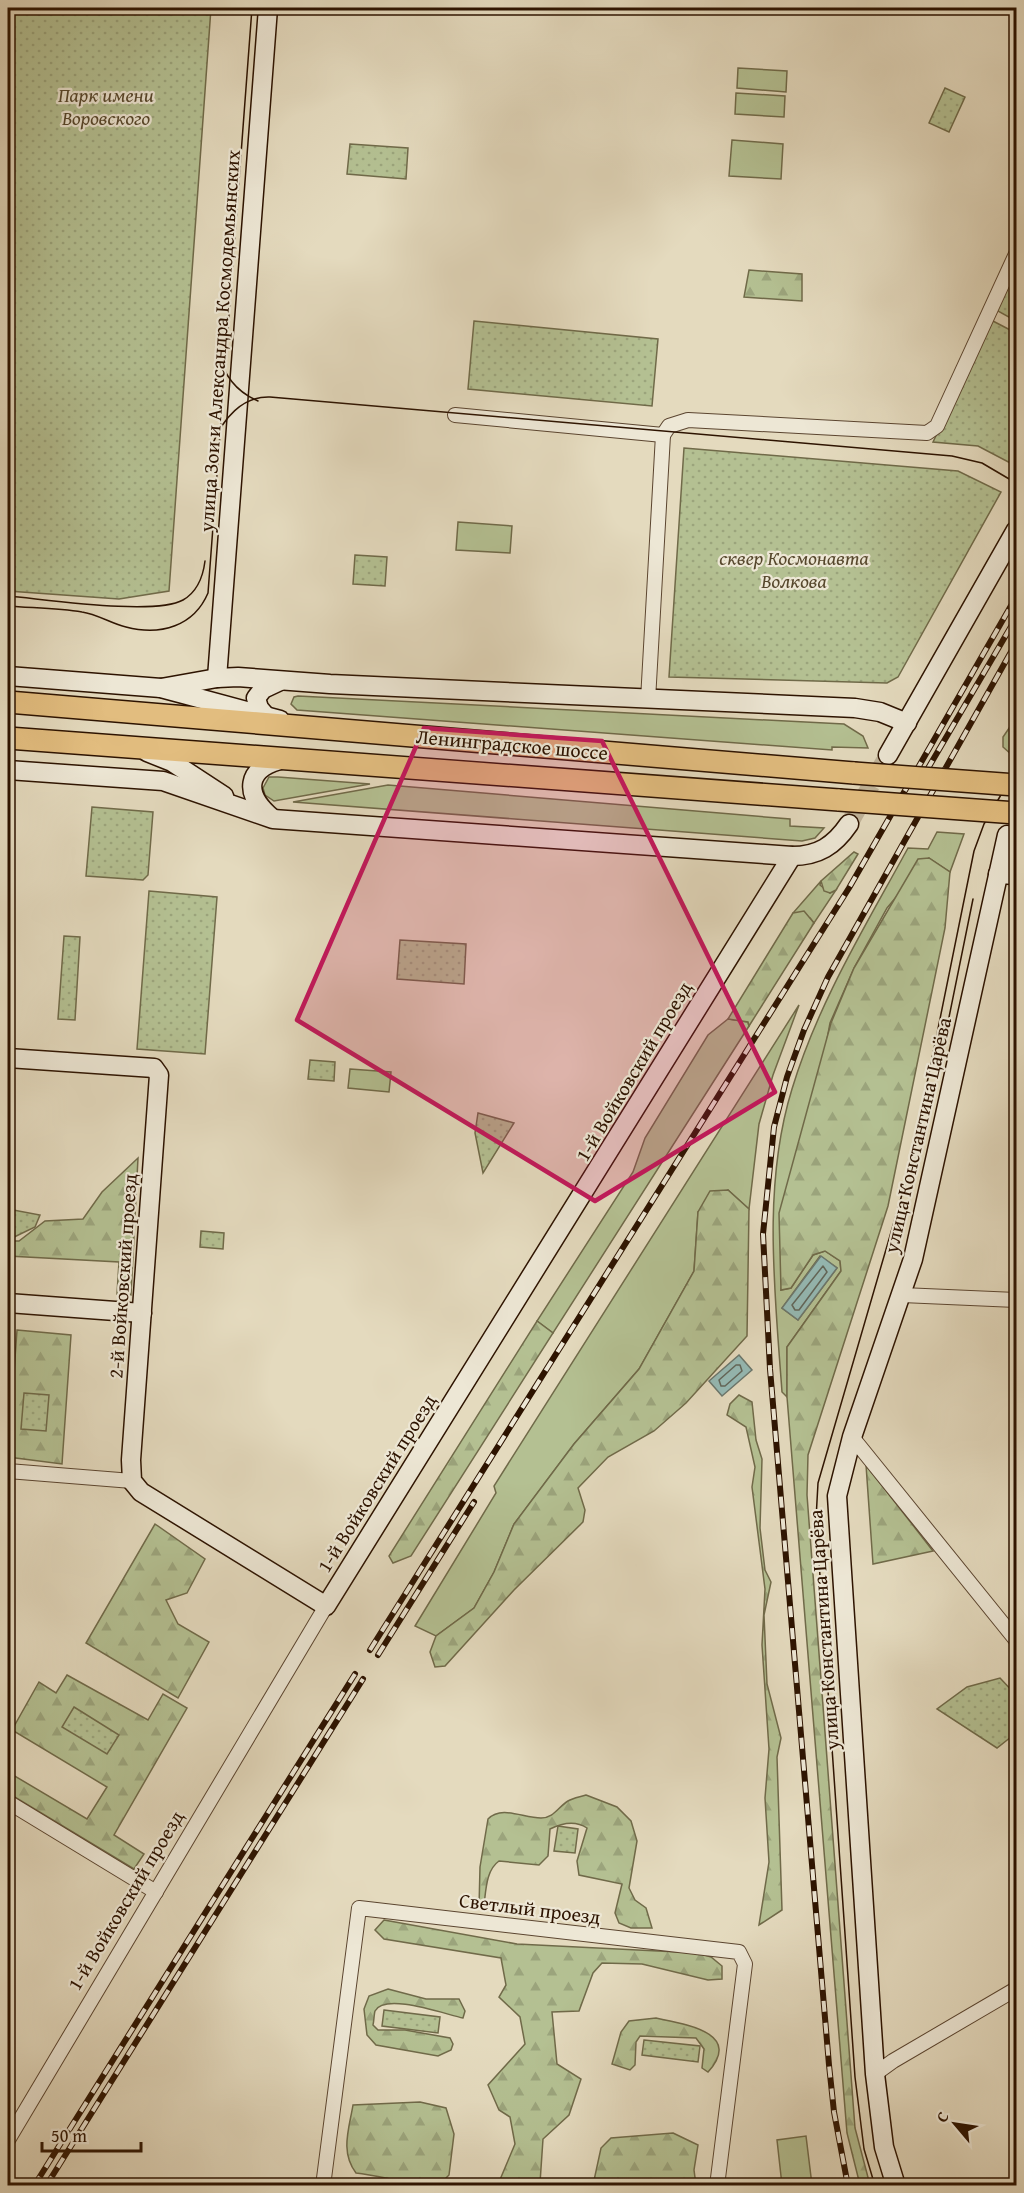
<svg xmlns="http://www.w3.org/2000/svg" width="1024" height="2193" font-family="'Gentium Book Plus',serif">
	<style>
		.grass { fill: #b4c092; stroke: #706a49; stroke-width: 1.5; fill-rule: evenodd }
		.forest { fill: url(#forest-firs); stroke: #706a49; stroke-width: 1.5 }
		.park { fill: url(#park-dots); stroke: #706a49; stroke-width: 1.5 }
		.water { fill: #95bab5; stroke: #6b776d; stroke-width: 1.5 }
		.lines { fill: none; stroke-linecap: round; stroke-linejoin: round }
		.shore { stroke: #61665a; stroke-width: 1.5 }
		.secondary-tunnel { stroke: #bfb298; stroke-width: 18; stroke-dasharray: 18 9; stroke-linecap: butt }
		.street-casing { stroke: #5b4530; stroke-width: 16 }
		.secondary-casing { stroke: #2d1300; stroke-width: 21 }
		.primary-casing { stroke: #2d1300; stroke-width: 24 }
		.street { stroke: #ede7d5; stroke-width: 14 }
		.secondary { stroke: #ede7d5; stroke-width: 18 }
		.primary { stroke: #e2bd7f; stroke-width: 21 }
		.tram { stroke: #2d1300; stroke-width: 1.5 }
		.rail-casing { stroke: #2d1300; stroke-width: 6 }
		.rail { stroke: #ede7d5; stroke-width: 4; stroke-dasharray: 11; stroke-linecap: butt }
		.primary-bridge-casing { stroke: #2d1300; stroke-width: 24; stroke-linecap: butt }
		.primary-bridge { stroke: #e2bd7f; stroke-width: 21 }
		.marked { fill: #c2185b; fill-opacity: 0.2; stroke: #c2185b; stroke-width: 4.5; stroke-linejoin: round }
		.labels { text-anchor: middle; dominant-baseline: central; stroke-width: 4.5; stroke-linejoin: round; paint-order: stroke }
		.park-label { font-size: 20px; font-style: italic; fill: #56472c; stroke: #ede7d5 }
		.street-label { font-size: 20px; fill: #2d1300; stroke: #ede7d5 }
	</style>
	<defs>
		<pattern id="forest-firs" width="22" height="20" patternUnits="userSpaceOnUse" patternTransform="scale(1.5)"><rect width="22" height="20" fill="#b4c092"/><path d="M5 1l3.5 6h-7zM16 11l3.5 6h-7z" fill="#9ba47c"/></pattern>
		<pattern id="park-dots" width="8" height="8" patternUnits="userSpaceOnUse" patternTransform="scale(1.5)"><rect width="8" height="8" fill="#b4c092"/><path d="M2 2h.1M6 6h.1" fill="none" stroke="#9ba47c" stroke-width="1.8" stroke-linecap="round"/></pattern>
	</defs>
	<rect width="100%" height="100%" fill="#e4dabe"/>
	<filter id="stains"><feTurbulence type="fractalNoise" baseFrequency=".00333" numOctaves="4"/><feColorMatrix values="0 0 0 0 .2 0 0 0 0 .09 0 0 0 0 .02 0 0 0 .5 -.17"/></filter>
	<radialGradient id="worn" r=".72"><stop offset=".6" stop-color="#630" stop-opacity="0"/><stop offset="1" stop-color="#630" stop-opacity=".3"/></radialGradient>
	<!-- grass -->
	<g class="grass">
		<path d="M738,68L787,71L786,92L737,88Z"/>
		<path d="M736,93L785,96L784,117L735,114Z"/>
		<path d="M732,140L783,144L781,179L729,176Z"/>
		<path d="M458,522L512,526L510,553L456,550Z"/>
		<path d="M298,696L844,724L863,736L868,748L832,747V750L297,710L291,704L294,697Z"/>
		<path d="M269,777H278L370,784L274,801L265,795L263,788Z"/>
		<path d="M388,785L790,819V826L824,828L815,838L802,841L293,802Z"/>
		<path d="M937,832L964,834L950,872L929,858L887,908L854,968L830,1023L781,1290L791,1288L813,1255L825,1251L840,1261L841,1271L787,1347V1397L782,1392C775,1293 762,1186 792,1089C818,1003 865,927 908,848L928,849ZM820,1256L837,1268L798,1320L782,1308Z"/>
		<path d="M821,881L820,885L830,893L836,890L814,923L810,918L793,913Z"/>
		<path d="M799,1005L773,1075L759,1124L749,1209L728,1190L698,1212L694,1271L639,1369L574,1444L514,1524L494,1572L474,1608L436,1636L415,1626L496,1493L494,1486Z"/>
		<path d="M728,1019L748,1022L749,1026L553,1333L537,1321L633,1172L645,1138L708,1035Z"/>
		<path d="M350,1069L391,1072L389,1092L348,1088Z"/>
		<path d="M806,2136L812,2185H782L777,2140Z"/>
	</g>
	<!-- forest -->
	<g class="forest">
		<path d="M749,270L802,274V301L744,297Z"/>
		<path d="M1016,718V755L1013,756L1003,747V737Z"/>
		<path d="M854,852L858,854L836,890L830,893L824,891L821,881Z"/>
		<path d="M929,858L950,872L945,928L888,1206L808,1455L807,1495L855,2128L870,2185H860L847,2133L787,1397V1347L841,1271L840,1261L825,1251L813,1255L791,1288L781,1290L779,1213L831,1023L854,968L918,859Z"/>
		<path d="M804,911L814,923L749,1026L748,1022L728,1019L793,913Z"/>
		<path d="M138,1158L131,1295L117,1294L119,1262L8,1256V1241H19L45,1221L83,1219L102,1192Z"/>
		<path d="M728,1190L749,1209L747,1336L686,1403L654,1431L608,1457L578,1488L585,1510L583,1522L514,1590L445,1666L435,1667L430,1652L436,1636L474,1608L494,1572L514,1524L574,1444L639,1369L694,1271L698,1212L710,1191Z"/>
		<path d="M537,1321L553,1333L411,1556L393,1563L389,1556Z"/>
		<path d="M17,1330L71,1335L62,1464L8,1457Z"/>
		<path d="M739,1395L752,1402L756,1440L762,1459L760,1528L765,1570L771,1582L764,1615L767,1684L781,1738L777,1757L782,1910L759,1925L769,1862L765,1798L769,1749L762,1645L765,1589L752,1487L755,1467L746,1427L727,1415L730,1404Z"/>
		<path d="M866,1465L933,1551L873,1564Z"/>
		<path d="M155,1524L205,1559L187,1593L166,1600L178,1624L209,1642L178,1698L86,1643Z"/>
		<path d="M67,1675L148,1720L163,1694L187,1708L114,1835L144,1854L134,1869L8,1793V1772L87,1819L107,1787L12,1730L39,1682L56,1693Z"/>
		<path d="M586,1795L617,1807L631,1821L637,1841L629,1888L635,1900L646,1908L652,1928H631L619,1923L615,1913L622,1884L579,1875L577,1861L587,1828C575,1820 562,1823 550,1829L548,1856L539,1865L499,1861C486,1870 486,1890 484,1905L479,1908L480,1867L488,1819C502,1805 523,1818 541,1818C554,1818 558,1807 568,1801C573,1798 580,1797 586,1795Z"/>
		<path d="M384,1920L517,1944L698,1953L711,1957L722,1966V1979L708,1980L642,1964L602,1963L593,1973L579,2011L552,2012L557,2064L581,2079L569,2115L543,2139L540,2183L543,2185H495L499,2182L515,2144L510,2117L499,2110L488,2085L525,2044L520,2017L499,1997L506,1985L501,1958L384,1939L375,1930Z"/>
		<path d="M388,1989L426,1999H459L465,2011L463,2018C447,2015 385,1992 375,2011C374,2014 374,2021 373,2025L378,2030H405L450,2038L453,2044L451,2050L438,2056L376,2045L367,2035L364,2009L369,1996Z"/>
		<path d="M656,2018C683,2024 744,2032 708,2072L702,2068L704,2049L696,2038L640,2036L636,2042L635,2065L630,2070L612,2064L621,2032L629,2021Z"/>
		<path d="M420,2102L446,2108L454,2134L449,2175L439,2185C413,2186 383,2176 356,2173C340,2152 349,2129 353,2105Z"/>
		<path d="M673,2133L698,2145L694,2170L696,2185H593L601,2148L611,2138Z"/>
	</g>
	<!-- park -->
	<g class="park">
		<path d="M8,8H211L169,591L119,599L8,591Z"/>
		<path d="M945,88L965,97L949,132L929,123Z"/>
		<path d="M350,144L408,148L406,179L347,174Z"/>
		<path d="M1016,264V321L996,310Z"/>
		<path d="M991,320L1016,333V466L978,446L933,442Z"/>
		<path d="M474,321L658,339L652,406L468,389Z"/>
		<path d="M684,448L958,471L1001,492L898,677L887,683L669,677Z"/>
		<path d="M355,555L387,557L385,586L353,584Z"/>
		<path d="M92,807L153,812L148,875L143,880L86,876Z"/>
		<path d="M149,891L217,897L205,1054L137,1049Z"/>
		<path d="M64,936L80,937L75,1020L58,1019Z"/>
		<path d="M400,940L466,944L464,984L397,979Z"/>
		<path d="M310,1060L335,1062L334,1081L308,1079Z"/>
		<path d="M478,1113L514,1123L483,1173L475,1133Z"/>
		<path d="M8,1209L40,1215L35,1227L8,1240Z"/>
		<path d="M201,1231L224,1233L223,1249L200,1247Z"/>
		<path d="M24,1393L49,1395L46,1431L21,1429Z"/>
		<path d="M1000,1678L1016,1695V1733L997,1748L937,1709L967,1687Z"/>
		<path d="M74,1707L119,1735L107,1754L62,1727Z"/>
		<path d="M558,1826L578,1829L575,1853L554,1851Z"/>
		<path d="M384,2010L440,2017L438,2033L382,2026Z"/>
		<path d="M644,2040L700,2046L698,2062L642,2055Z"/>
	</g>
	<!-- water -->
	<g class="water">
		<path d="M821,1256L837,1268L798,1320L782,1308Z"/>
		<path d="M739,1355L752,1370L722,1396L709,1381Z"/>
	</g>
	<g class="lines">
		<!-- shore -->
		<g class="shore">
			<path d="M823,1266L827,1272L799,1310H795L792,1305Z"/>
			<path d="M736,1365H740L742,1371L725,1386H721L719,1380Z"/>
		</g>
		<!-- secondary-tunnel -->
		<path class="secondary-tunnel" d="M849,824L888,755"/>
		<!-- street casing -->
		<g class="street-casing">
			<g id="street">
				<path d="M455,415L663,435"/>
				<path d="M663,435L669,426L688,420L927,433L937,426L1016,254"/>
				<path d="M648,700L663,435"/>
				<path d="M902,1295L1016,1300"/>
				<path d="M852,1437L1016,1640"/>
				<path d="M8,1471L132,1481"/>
				<path d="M8,1802L156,1892"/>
				<path d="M875,2074L893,2061L1016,1989"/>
				<path d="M8,2140L326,1606"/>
				<path d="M323,2186L359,1908L739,1952L745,1964L717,2186"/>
			</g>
		</g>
		<!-- secondary casing -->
		<g class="secondary-casing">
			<g id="secondary">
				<path d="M8,676L161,688L280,720"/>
				<path d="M217,678L268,8"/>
				<path d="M161,688L217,678L238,677L330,684L855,708L880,712L907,723"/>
				<path d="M265,715L259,708L256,698L263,689L280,681"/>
				<path d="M147,752L172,762L224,796"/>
				<path d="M888,755L1016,530"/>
				<path d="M8,770L163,781L273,819L792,856C818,856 834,846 849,824"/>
				<path d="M272,818C243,794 245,768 284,759"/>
				<path d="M998,874L1016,875"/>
				<path d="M8,1058L154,1068L159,1075L131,1460L132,1481L141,1492L326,1606L792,856"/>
				<path d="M8,1303L142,1313"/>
				<path d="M896,2186L884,2147L875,2074L837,1496L852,1437L913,1259L1007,835"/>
			</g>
		</g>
		<!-- primary casing -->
		<g class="primary-casing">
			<g id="primary">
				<path d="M8,702L854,773"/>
				<path d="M8,738L839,800"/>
			</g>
		</g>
		<!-- street -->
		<use href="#street" class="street"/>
		<!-- secondary -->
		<use href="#secondary" class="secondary"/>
		<!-- primary -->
		<use href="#primary" class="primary"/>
		<!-- tram -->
		<g class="tram">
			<path d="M219,354C224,376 237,392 258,401"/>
			<path d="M213,443C223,419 242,396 270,397L952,456L982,463L1016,483"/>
			<path d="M8,596C44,599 154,616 183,600C197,592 203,577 205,561"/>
			<path d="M8,606C32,608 58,608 82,612C97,614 112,624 126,627C161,636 194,626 208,593L252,8"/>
			<path d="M945,1037L973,899"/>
			<path d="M875,2186L864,2149L855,2077L816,1519L818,1483L910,1167L974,851L984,824L1016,769"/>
		</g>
		<!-- rail casing -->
		<g class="rail-casing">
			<g id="rail">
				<path d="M927,770L1016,618"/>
				<path d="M370,1650L849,888L1016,597"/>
				<path d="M378,1655L474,1502"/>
				<path d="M34,2186L355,1674"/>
				<path d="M46,2186L363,1679"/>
				<path d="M848,2186L834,2112L829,2065L770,1369L763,1234L774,1127L787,1077L804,1030L828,977L1016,643"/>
			</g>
		</g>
		<!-- rail -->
		<use href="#rail" class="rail"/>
		<!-- primary-bridge casing -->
		<g class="primary-bridge-casing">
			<g id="primary-bridge">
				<path d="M854,773L1016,785"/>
				<path d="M839,800L1016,813"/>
			</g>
		</g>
		<!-- primary-bridge -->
		<use href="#primary-bridge" class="primary-bridge"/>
	</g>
	<!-- marked area -->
	<path class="marked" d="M424,728L602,741L775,1092L595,1201L297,1020Z"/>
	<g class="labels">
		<!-- park labels -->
		<g class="park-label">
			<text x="106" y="94">Парк имени<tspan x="106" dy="23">Воровского</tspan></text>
			<text x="794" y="557">сквер Космонавта<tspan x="794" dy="23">Волкова</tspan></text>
		</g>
		<!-- street labels -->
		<g class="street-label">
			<text transform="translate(219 341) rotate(-86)">улица Зои и Александра Космодемьянских</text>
			<text transform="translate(512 744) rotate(5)">Ленинградское шоссе</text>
			<text transform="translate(633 1071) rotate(-59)">1-й Войковский проезд</text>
			<text transform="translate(917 1135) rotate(-77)">улица Константина Царёва</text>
			<text transform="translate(122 1276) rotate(-86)">2-й Войковский проезд</text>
			<text transform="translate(376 1483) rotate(-58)">1-й Войковский проезд</text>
			<text transform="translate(823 1630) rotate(-94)">улица Константина Царёва</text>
			<text transform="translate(125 1900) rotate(-59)">1-й Войковский проезд</text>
			<text transform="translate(530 1908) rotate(7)">Светлый проезд</text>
		</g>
	</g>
	<!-- margin -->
	<rect width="1024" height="2193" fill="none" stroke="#e4dabe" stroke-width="30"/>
	<rect x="9" y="9" width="1006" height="2175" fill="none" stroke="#2d1300" stroke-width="3"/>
	<rect x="15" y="15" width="994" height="2163" fill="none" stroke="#2d1300" stroke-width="1.5"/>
	<!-- north arrow -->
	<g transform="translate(955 2124) rotate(299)" stroke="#ede7d5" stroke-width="4.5" paint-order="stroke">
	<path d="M0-4.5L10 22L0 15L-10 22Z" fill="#2d1300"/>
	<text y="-9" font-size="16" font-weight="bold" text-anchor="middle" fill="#2d1300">С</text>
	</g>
	<!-- scale -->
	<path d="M42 2142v9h99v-9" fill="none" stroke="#2d1300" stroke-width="3"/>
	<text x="51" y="2142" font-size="18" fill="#2d1300" stroke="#ede7d5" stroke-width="4.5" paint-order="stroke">50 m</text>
	<rect width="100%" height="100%" filter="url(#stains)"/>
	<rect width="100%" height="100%" fill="url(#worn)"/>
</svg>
